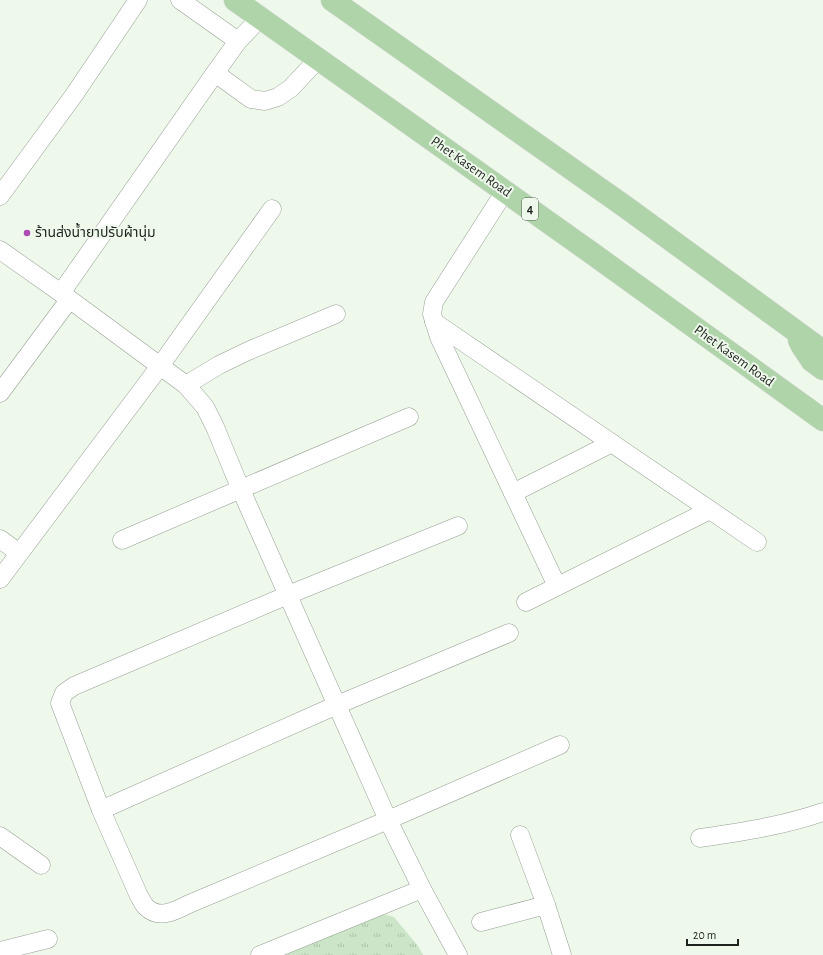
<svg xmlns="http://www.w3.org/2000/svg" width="823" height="955" font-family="'Alegreya Sans','Noto Sans Thai',sans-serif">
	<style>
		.grass { fill: url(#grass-tufts) }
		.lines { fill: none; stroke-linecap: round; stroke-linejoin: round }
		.minor-casing { stroke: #959f93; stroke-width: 19 }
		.major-casing { stroke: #d7d7d7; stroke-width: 23 }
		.minor { stroke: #fff; stroke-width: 18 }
		.major { stroke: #afd4a9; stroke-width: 22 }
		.poi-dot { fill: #af4cb3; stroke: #eef9ec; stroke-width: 1.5 }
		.labels { text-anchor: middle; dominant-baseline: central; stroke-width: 4; stroke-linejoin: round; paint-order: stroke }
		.shield { fill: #eef9ec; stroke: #5d635c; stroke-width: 1 }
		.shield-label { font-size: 13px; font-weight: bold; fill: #1f231f }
		.street-label { font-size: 14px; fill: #1f231f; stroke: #eef9ec }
		.poi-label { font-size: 14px; fill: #1f231f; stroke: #eef9ec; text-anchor: start }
	</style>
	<defs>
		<pattern id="grass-tufts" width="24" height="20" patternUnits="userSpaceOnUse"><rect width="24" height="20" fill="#cce4c8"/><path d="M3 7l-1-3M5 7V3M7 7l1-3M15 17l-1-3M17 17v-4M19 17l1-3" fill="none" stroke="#afc3ab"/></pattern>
	</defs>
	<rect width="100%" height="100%" fill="#eef9ec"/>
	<!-- grass -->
	<path class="grass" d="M376,912L394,917L418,946L423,955H271Z"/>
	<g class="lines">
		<!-- minor casing -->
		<g class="minor-casing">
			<g id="minor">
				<path d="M180,0L238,41"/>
				<path d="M215,73L251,99L265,101L278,97L291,88L318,59"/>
				<path d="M505,191L434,302L432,314L439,337L557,586"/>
				<path d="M0,196L74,95L138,0"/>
				<path d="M0,250L61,293L160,366L272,209"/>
				<path d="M61,293L215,73L238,41L260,18"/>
				<path d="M336,314L248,351L219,365L186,385L205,407L215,427L241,490L388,820L422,889L458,955"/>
				<path d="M434,322L757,542"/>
				<path d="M0,393L69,300"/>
				<path d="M513,493L612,443"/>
				<path d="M458,526L288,595L74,686L64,693L60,703L101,810L139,896C141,899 143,904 146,907C159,920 175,911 189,904L388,820L560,745"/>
				<path d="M0,539L19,553"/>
				<path d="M122,540L409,417"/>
				<path d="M0,579L160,366L186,385"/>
				<path d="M526,602L710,510"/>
				<path d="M101,810L337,705L509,633"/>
				<path d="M520,835L546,905L562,955"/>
				<path d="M0,836L41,865"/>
				<path d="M700,838C741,832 783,826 823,812"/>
				<path d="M481,922L546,905"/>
				<path d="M0,951L48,939"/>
				<path d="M260,955L422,889"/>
			</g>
		</g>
		<!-- major casing -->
		<g class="major-casing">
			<g id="major">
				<path d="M235,0L593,254L823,420"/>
				<path d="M332,0L627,208L823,351"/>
				<path d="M799,340L802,346L812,361L823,369"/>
			</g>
		</g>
		<!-- minor -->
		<use href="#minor" class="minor"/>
		<!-- major -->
		<use href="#major" class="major"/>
	</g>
	<!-- markers -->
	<circle class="poi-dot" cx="27" cy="233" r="4"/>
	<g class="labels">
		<!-- shield labels -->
		<rect class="shield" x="522" y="198" width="16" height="22" rx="3"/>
		<g class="shield-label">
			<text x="530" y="209">4</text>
		</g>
		<!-- street labels -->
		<g class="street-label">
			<text transform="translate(471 167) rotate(35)">Phet Kasem Road</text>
			<text transform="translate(734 356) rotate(36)">Phet Kasem Road</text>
		</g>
		<!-- poi labels -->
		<g class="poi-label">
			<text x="35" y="233">ร้านส่งน้ำยาปรับผ้านุ่ม</text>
		</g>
	</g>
	<!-- scale -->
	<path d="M687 939v6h51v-6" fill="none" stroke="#1f231f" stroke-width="2"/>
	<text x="693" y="939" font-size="12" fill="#1f231f" stroke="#eef9ec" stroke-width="3" paint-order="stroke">20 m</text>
</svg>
